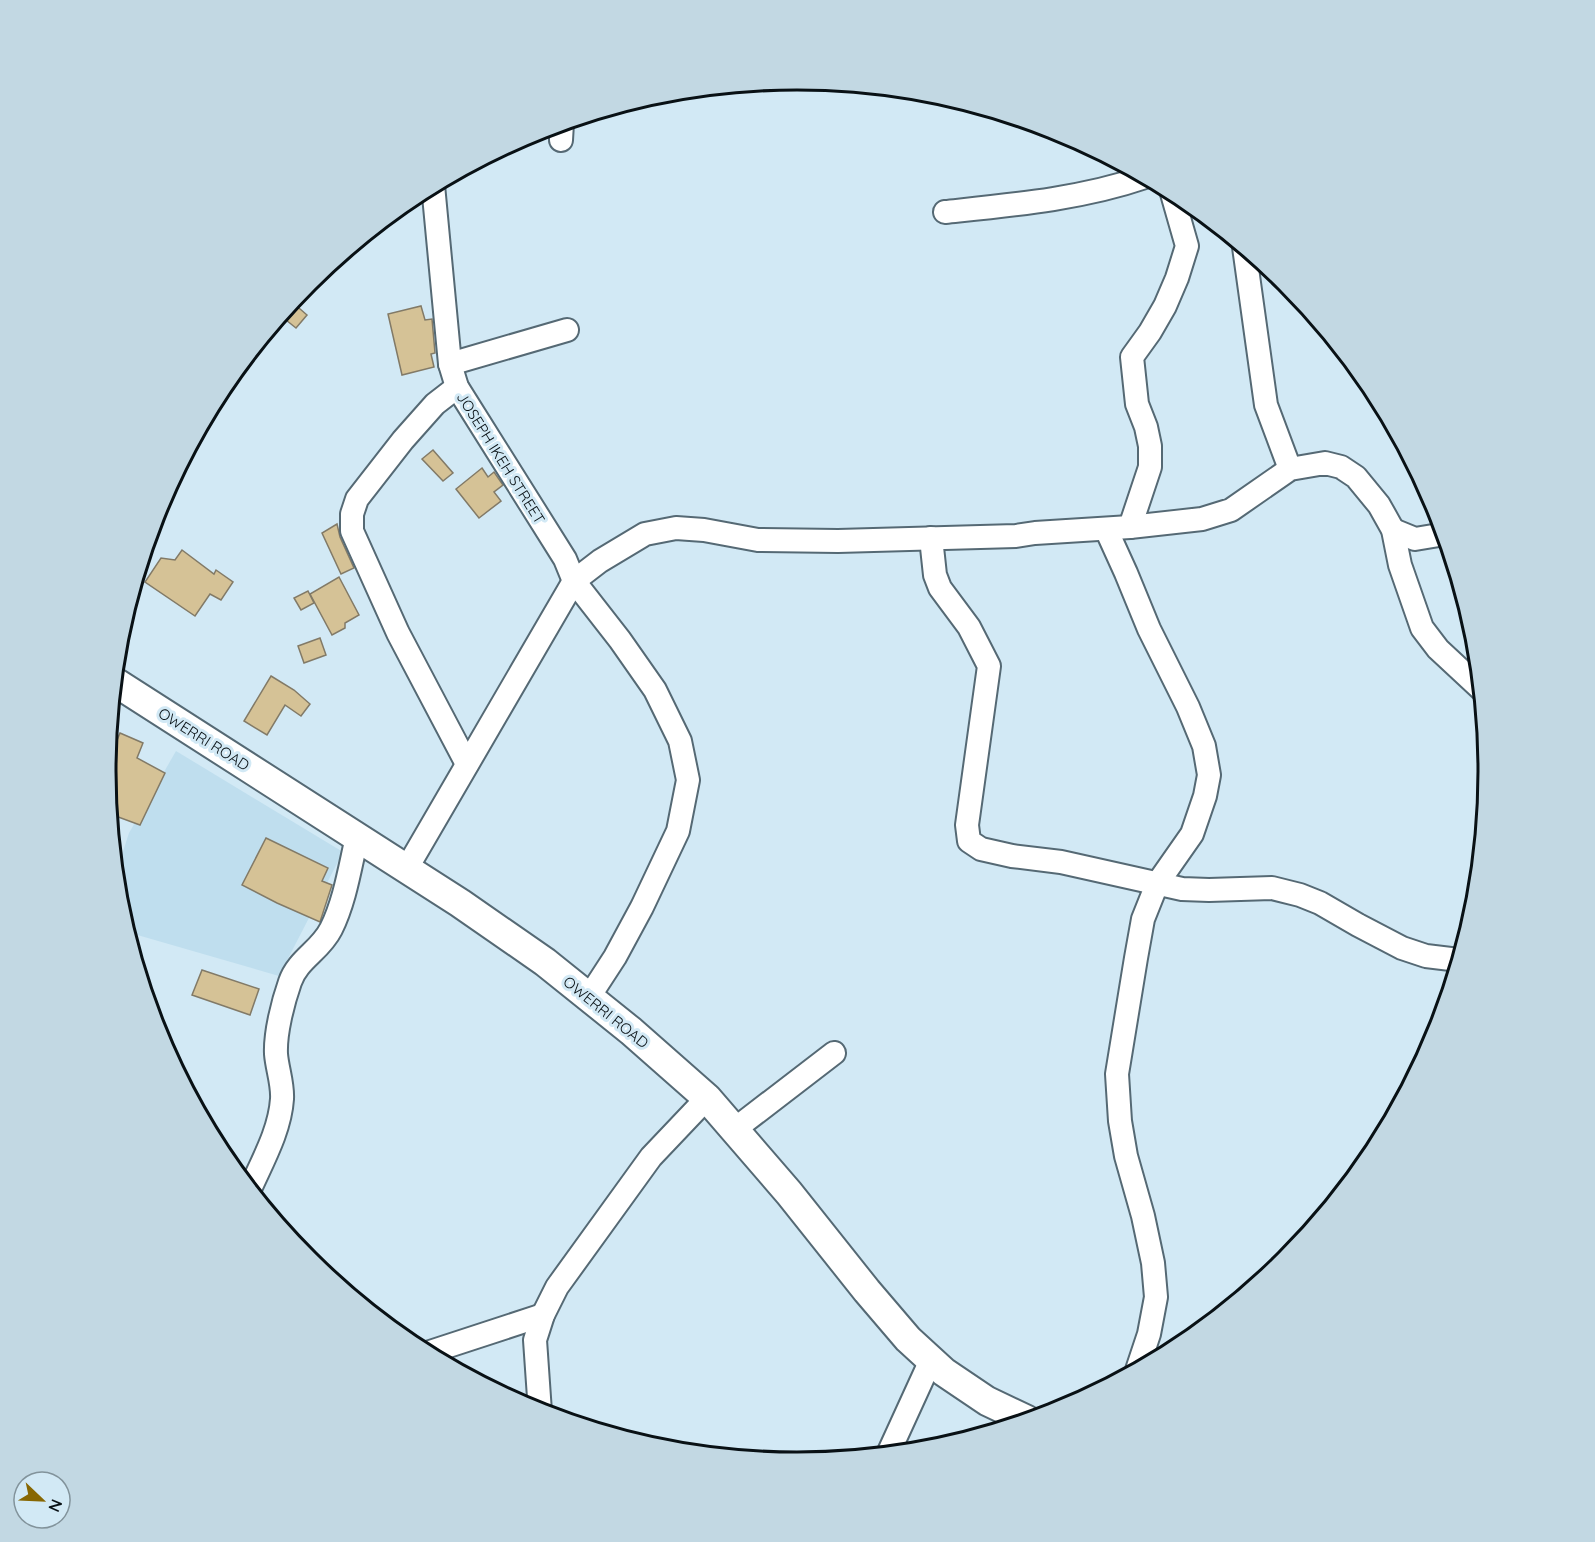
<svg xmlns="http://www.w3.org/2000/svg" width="1595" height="1542" font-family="Quicksand,sans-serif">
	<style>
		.built { fill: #bfdeee }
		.building { fill: #d5c296; stroke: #827a67; stroke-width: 1.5 }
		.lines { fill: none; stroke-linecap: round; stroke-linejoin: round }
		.minor-casing { stroke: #556974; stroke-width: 26 }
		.major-casing { stroke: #556974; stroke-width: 32 }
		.minor { stroke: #fff; stroke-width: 22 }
		.major { stroke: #fff; stroke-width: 28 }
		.labels { text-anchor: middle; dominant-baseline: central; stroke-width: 6; stroke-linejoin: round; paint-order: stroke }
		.street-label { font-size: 15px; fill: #091115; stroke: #d2e9f5 }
		.rim { fill: none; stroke: #091115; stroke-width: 3 }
	</style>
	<rect width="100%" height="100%" fill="#d2e9f5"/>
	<!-- built -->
	<path class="built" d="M176,751L343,852L279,976L127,932L119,906L116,873L129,833Z"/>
	<!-- building -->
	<g class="building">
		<path d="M292,302L307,315L296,328L281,316Z"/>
		<path d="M421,306L425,320L432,319L435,353L431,354L434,367L402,375L388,314Z"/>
		<path d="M433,450L453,473L443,481L422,459Z"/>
		<path d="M482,468L488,477L494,472L503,485L494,492L501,501L479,518L456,489Z"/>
		<path d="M337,524L340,537L354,568L341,574L322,533Z"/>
		<path d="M182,550L214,574L216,570L233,582L221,600L210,594L195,616L145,582L161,558L175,560Z"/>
		<path d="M339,577L359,615L345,623V628L332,635L310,594Z"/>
		<path d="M308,591L314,603L301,610L294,598Z"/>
		<path d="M320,638L326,655L304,663L298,646Z"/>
		<path d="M271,676L294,690L310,704L301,716L285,705L267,735L244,721Z"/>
		<path d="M120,733L143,743L137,758L165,773L140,825L110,814L106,771L107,764Z"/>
		<path d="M266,838L328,868L322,881L332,885L320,922L277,903L242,885Z"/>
		<path d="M202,970L259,989L250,1015L192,995Z"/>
	</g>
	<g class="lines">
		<!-- minor casing -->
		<g class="minor-casing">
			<g id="minor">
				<path d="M561,140L562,123"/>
				<path d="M433,185L450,364L457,387L565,559L574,581L620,640L655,690L680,741L688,780L678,831L642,907L615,957L589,997"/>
				<path d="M945,212C1012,205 1081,199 1145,177"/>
				<path d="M1244,247L1266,405L1290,469"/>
				<path d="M450,364L567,330"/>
				<path d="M457,387L435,404L403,440L357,499L352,514V531L398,633L467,764"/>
				<path d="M1130,527L1150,467V446L1146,427L1137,404L1132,357L1150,332L1165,306L1177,278L1187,246L1171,190"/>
				<path d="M1106,529L1126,573L1149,629L1188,707L1204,746L1209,775L1205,796L1192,834L1157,884L1143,919L1136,958L1117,1074L1120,1121L1126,1156L1143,1216L1153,1263L1156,1297L1149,1334L1137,1370"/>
				<path d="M1393,530L1415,539L1445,534"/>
				<path d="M931,538L935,575L940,588L969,627L989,666L967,825L969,841L981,849L1012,856L1061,862L1182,889L1209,890L1272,888L1300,895L1320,903L1358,925L1402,948L1426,956L1459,960"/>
				<path d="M407,868L574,581L600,561L645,534L676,528L704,530L758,540L838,541L1016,536L1035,533L1130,527L1202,519L1231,510L1290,469L1325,463L1341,467L1356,477L1379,505L1393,530L1400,565L1422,628L1438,649L1481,689"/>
				<path d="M735,1129L834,1053"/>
				<path d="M250,1189C263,1160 280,1130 282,1099C283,1084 277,1068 276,1054C275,1033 283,1002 290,982C298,959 320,951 331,929C345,901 350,867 357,837"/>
				<path d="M427,1353L543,1315"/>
				<path d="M540,1412L535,1340L543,1315L557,1287L651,1157L707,1098"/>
				<path d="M888,1454L931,1360"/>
			</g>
		</g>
		<!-- major casing -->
		<g class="major-casing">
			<path id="major" d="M115,682L460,903L545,962L631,1031L707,1098L789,1193L867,1291L908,1339L944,1372L987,1401L1027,1420"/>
		</g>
		<!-- minor -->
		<use href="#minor" class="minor"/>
		<!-- major -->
		<use href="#major" class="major"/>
	</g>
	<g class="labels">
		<!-- street labels -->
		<g class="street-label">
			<text transform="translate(501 458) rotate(58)">JOSEPH IKEH STREET</text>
			<text transform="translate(204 739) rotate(32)">OWERRI ROAD</text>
			<text transform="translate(606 1012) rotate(39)">OWERRI ROAD</text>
		</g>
	</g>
	<!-- crop -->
	<path d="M0 0H1595V1542H0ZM116 771a681 681 0 1 1 1362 0a681 681 0 1 1-1362 0Z" fill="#c2d8e3" fill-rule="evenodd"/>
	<path class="rim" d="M116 771a681 681 0 1 1 1362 0a681 681 0 1 1-1362 0Z"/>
	<!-- north arrow -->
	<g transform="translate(42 1500) rotate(113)"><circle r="28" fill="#d2e9f5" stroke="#82939b" stroke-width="1.5"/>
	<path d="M0-4.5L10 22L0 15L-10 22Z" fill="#876702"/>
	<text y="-9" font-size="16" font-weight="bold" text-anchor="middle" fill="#091115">N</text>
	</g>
</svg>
